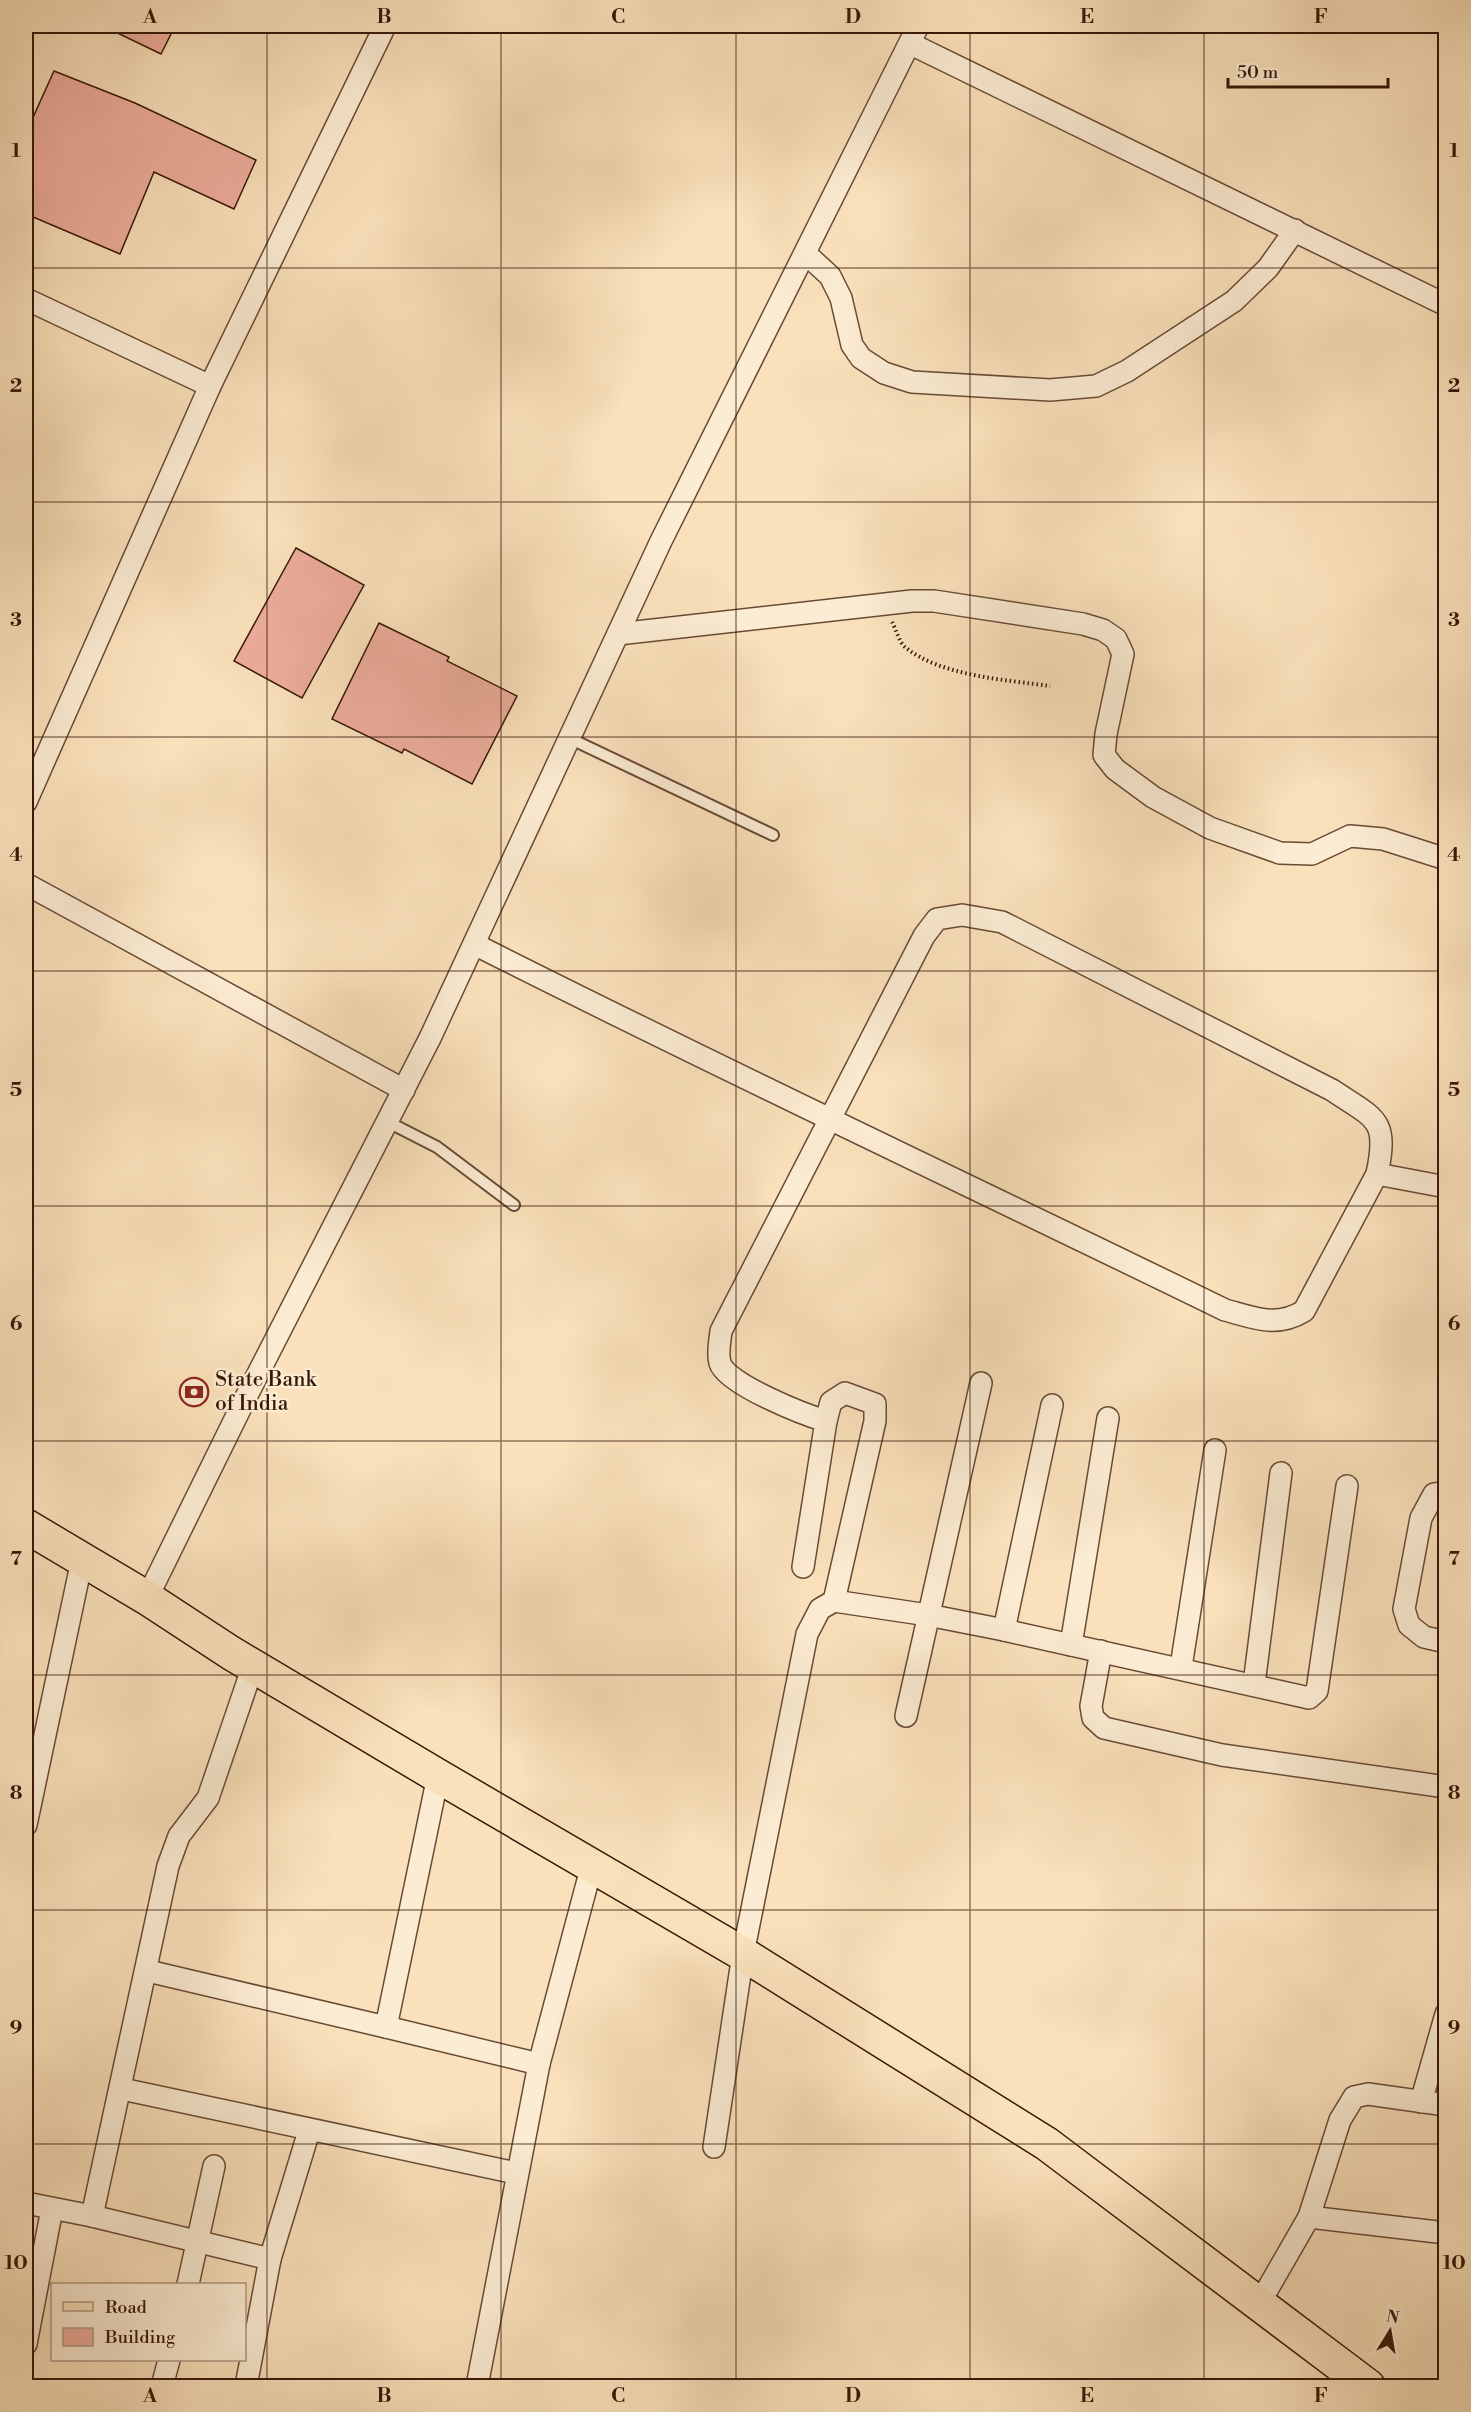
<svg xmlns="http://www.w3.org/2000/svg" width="1471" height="2412" font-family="'Libre Bodoni',serif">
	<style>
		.building { fill: #eead9c; stroke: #371708; stroke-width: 1.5 }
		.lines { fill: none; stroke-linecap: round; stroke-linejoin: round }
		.lane-casing { stroke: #684a35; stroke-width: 14 }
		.street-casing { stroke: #684a35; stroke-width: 24 }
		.primary-casing { stroke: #371708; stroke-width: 36 }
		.path { stroke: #371708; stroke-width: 4; stroke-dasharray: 1.5 3; stroke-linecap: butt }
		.lane { stroke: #fcecd3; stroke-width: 10 }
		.street { stroke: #fcecd3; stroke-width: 21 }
		.primary { stroke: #fae1bb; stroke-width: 33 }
		.grid { fill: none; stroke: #371708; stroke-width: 1.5; stroke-opacity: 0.55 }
		.labels { text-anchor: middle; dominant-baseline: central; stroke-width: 4.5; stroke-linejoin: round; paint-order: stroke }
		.poi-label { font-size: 21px; fill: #371708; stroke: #fcecd3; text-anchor: start }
		.neatline { fill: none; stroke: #371708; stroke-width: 2 }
		.grid-label { font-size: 20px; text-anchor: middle; font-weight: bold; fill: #371708 }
	</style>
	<rect width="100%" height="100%" fill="#fae1bb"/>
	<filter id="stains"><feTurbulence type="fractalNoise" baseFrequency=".00333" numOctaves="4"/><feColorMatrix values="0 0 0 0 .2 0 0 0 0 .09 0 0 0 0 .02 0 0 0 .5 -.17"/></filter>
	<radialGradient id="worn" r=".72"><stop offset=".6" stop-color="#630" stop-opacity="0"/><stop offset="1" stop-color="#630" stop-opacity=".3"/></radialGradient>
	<!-- building -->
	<g class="building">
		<path d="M103,26H175L161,54Z"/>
		<path d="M54,71L135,103L256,160L234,209L154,172L120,254L26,214V133Z"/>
		<path d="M296,548L364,585L302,698L234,661Z"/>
		<path d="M379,623L449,657L447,661L517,696L472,784L404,749L402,753L332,719Z"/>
	</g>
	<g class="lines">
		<!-- lane casing -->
		<g class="lane-casing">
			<g id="lane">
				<path d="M571,739L773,835"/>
				<path d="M388,1122L437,1147L514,1205"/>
			</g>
		</g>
		<!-- street casing -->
		<g class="street-casing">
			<g id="street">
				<path d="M911,44L1446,305"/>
				<path d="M806,254L830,276L841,298L852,345L861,358L884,373L912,382L1050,390L1096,386L1127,371L1234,301L1268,268L1295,230"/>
				<path d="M26,299L210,386"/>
				<path d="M618,634L912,601H934L1083,624L1103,630L1116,639L1123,654L1106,734L1104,755L1115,769L1153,797L1210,828L1280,853L1312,854L1350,836L1383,839L1446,859"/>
				<path d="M26,802L210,386L385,26"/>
				<path d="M26,884L404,1090"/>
				<path d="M474,944C723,1070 975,1188 1225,1310C1255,1318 1276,1328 1304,1311L1377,1174"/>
				<path d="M1446,1492L1434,1494L1421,1518L1404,1609L1409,1625L1424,1637L1446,1642"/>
				<path d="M803,1567L826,1421C805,1415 726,1384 720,1363C717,1353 720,1341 721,1331L924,936L937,919L962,915L1002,922L1332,1090C1375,1119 1389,1118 1377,1174L1446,1187"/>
				<path d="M147,1598L245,1399L430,1038L661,541L918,26"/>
				<path d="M834,1601L928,1615L1004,1630L1309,1698L1317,1691L1347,1486"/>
				<path d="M1004,1630L1052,1405"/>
				<path d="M1071,1645L1108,1418"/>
				<path d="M1101,1651L1091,1706L1093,1718L1104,1728L1222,1755L1446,1787"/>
				<path d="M1181,1667L1215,1450"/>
				<path d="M1254,1684L1281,1473"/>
				<path d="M906,1716L981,1383"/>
				<path d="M26,1825L82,1560"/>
				<path d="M148,1971L386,2027L438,1776"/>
				<path d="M386,2027L539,2064"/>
				<path d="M122,2089L516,2173"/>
				<path d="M1421,2102L1446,2014"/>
				<path d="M714,2147L743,1954L807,1634L820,1609L834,1601L875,1421V1404L845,1393L831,1402L826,1421"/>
				<path d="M26,2203L92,2216L270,2259L309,2131"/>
				<path d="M92,2216L168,1866L179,1836L208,1798L253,1666"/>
				<path d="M1309,2217L1446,2233"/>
				<path d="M188,2284L214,2166"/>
				<path d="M1259,2304L1309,2217L1340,2120L1354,2097L1368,2094L1446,2105"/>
				<path d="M26,2344L52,2209"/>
				<path d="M162,2386L169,2360"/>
				<path d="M246,2386L270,2259"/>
				<path d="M477,2386L539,2064L592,1865"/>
			</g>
		</g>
		<!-- primary casing -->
		<g class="primary-casing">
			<path id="primary" d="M26,1526L147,1598L231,1653L438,1776L743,1954L1047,2144L1368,2386"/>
		</g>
		<!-- path -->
		<path class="path" d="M892,622C896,629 899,642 905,647C940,676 1007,680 1050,686"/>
		<!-- lane -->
		<use href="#lane" class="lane"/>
		<!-- street -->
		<use href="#street" class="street"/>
		<!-- primary -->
		<use href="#primary" class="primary"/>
	</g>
	<!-- grid -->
	<path class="grid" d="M267,26V2386M501,26V2386M736,26V2386M970,26V2386M1204,26V2386M26,268H1446M26,502H1446M26,737H1446M26,971H1446M26,1206H1446M26,1441H1446M26,1675H1446M26,1910H1446M26,2144H1446"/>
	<!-- icons -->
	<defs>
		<g id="bank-ring" transform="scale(1.5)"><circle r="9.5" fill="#fcecd3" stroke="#8f2418" stroke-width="1.5"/><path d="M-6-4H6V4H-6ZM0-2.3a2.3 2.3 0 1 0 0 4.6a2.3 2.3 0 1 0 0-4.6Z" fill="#8f2418"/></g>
	</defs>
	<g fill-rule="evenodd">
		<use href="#bank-ring" x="194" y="1392"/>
	</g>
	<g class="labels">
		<!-- poi labels -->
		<g class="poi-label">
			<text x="215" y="1380">State Bank<tspan x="215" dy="24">of India</tspan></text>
		</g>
	</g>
	<!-- margin -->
	<rect width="1471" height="2412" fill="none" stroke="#fae1bb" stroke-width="66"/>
	<!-- legend -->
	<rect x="51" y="2283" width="195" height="78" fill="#fcecd3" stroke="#ad9782" stroke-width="1.5"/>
	<rect x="63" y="2302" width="30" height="9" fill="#fae1bb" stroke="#ad9782" stroke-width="1.5"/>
	<text x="105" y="2313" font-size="18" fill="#371708">Road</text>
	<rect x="63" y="2328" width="30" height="18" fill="#eead9c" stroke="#ad9782" stroke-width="1.5"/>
	<text x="105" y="2343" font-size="18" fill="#371708">Building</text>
	<!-- north arrow -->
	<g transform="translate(1390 2331) rotate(11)" stroke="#fcecd3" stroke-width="4.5" paint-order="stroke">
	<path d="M0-4.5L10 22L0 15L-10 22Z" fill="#371708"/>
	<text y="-9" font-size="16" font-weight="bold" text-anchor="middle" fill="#371708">N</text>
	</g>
	<!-- scale -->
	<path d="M1228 78v9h160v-9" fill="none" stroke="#371708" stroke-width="3"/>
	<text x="1237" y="78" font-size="18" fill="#371708" stroke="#fcecd3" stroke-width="4.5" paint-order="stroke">50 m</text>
	<rect x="33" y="33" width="1405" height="2346" class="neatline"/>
	<g class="grid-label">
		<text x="150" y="23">A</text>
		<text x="384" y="23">B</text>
		<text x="618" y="23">C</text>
		<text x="853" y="23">D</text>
		<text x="1087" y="23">E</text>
		<text x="1321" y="23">F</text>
		<text x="16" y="157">1</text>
		<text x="1454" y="157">1</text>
		<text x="16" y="392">2</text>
		<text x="1454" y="392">2</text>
		<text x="16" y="626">3</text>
		<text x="1454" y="626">3</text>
		<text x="16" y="861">4</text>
		<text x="1454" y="861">4</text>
		<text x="16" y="1096">5</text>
		<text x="1454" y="1096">5</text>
		<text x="16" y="1330">6</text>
		<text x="1454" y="1330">6</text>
		<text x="16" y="1565">7</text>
		<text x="1454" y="1565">7</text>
		<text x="16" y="1799">8</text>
		<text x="1454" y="1799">8</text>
		<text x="16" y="2034">9</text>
		<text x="1454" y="2034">9</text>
		<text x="16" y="2269">10</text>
		<text x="1454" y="2269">10</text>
		<text x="150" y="2402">A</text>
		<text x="384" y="2402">B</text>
		<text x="618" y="2402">C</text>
		<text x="853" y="2402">D</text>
		<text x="1087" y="2402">E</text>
		<text x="1321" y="2402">F</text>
	</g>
	<rect width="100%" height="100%" filter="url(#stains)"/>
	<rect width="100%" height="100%" fill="url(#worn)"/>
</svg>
